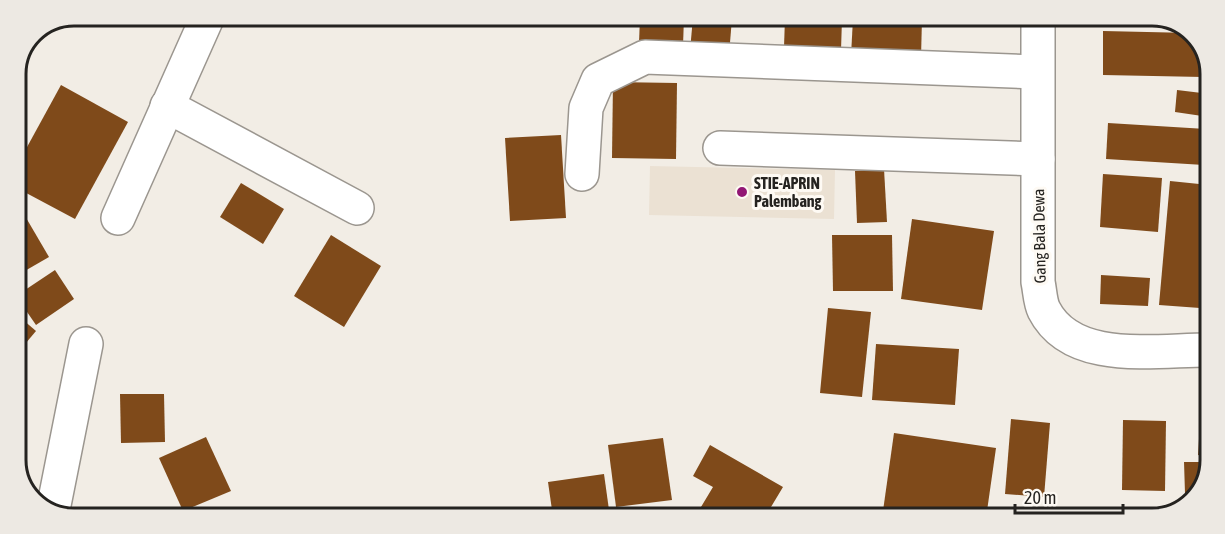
<svg xmlns="http://www.w3.org/2000/svg" width="1225" height="534" font-family="'Asap Condensed',sans-serif">
	<style>
		.built { fill: #ebe1d3 }
		.building { fill: #7f4a1a }
		.lines { fill: none; stroke-linecap: round; stroke-linejoin: round }
		.minor-casing { stroke: #9b968f; stroke-width: 36 }
		.minor { stroke: #fff; stroke-width: 33 }
		.poi-dot { fill: #921774; stroke: #fefaf4; stroke-width: 2 }
		.labels { text-anchor: middle; dominant-baseline: central; stroke-width: 6; stroke-linejoin: round; paint-order: stroke }
		.poi-label { font-size: 16px; font-weight: bold; fill: #252320; stroke: #fefaf4; text-anchor: start }
		.street-label { font-size: 16px; fill: #252320; stroke: #fefaf4 }
		.rim { fill: none; stroke: #252320; stroke-width: 3 }
	</style>
	<rect width="100%" height="100%" fill="#f2ede5"/>
	<!-- built -->
	<path class="built" d="M650,166L835,170L834,219L649,215Z"/>
	<!-- building -->
	<g class="building">
		<path d="M640,17H684L683,46L639,43Z"/>
		<path d="M693,17L732,18L729,55L690,51Z"/>
		<path d="M785,18H842L841,50L784,47Z"/>
		<path d="M853,18H922L921,58L851,56Z"/>
		<path d="M1103,31L1191,33L1198,38L1203,52V77L1103,75Z"/>
		<path d="M613,82L677,83L676,159L612,158Z"/>
		<path d="M61,85L128,122L75,219L15,187V169Z"/>
		<path d="M1177,90L1210,94L1209,117L1175,112Z"/>
		<path d="M1108,123L1206,129L1204,165L1106,159Z"/>
		<path d="M561,135L566,218L510,221L505,138Z"/>
		<path d="M884,169L887,222L857,223L855,171Z"/>
		<path d="M1103,174L1162,178L1158,232L1100,227Z"/>
		<path d="M1170,181L1209,185L1200,308L1159,305Z"/>
		<path d="M241,183L284,209L263,244L220,217Z"/>
		<path d="M25,216L49,257L23,272L15,260V222Z"/>
		<path d="M912,219L994,231L982,310L901,299Z"/>
		<path d="M331,235L381,266L344,327L294,296Z"/>
		<path d="M832,235H892L893,291H833Z"/>
		<path d="M55,270L74,299L36,325L16,296Z"/>
		<path d="M1101,275L1150,278L1148,306L1100,304Z"/>
		<path d="M828,308L871,312L862,397L820,393Z"/>
		<path d="M15,313L36,331L15,356Z"/>
		<path d="M876,344L959,349L955,405L872,400Z"/>
		<path d="M1203,376H1207L1206,456L1198,455Z"/>
		<path d="M120,394H164L165,442L121,443Z"/>
		<path d="M1011,419L1050,423L1044,497L1005,494Z"/>
		<path d="M1123,420L1166,421L1165,491L1122,490Z"/>
		<path d="M894,433L996,448L986,518H882Z"/>
		<path d="M206,437L231,491L183,511L159,458Z"/>
		<path d="M663,438L672,500L616,507L608,445Z"/>
		<path d="M710,445L783,487L765,517H695L713,487L693,476Z"/>
		<path d="M1184,462H1206V482L1197,493L1185,494Z"/>
		<path d="M604,474L610,517H553L548,482Z"/>
		<path d="M1003,507L1047,513L1046,519L1001,518Z"/>
	</g>
	<g class="lines">
		<!-- minor casing -->
		<g class="minor-casing">
			<g id="minor">
				<path d="M1038,19V282C1040,291 1040,302 1044,310C1072,365 1155,350 1207,350"/>
				<path d="M167,106L357,208"/>
				<path d="M720,148L1038,159"/>
				<path d="M582,174L586,108L598,80L645,57L1036,72"/>
				<path d="M118,218L208,16"/>
				<path d="M52,515L86,344"/>
			</g>
		</g>
		<!-- minor -->
		<use href="#minor" class="minor"/>
	</g>
	<!-- markers -->
	<circle class="poi-dot" cx="742" cy="192" r="6"/>
	<g class="labels">
		<!-- poi labels -->
		<g class="poi-label">
			<text x="754" y="183">STIE-APRIN<tspan x="754" dy="18">Palembang</tspan></text>
		</g>
		<!-- street labels -->
		<g class="street-label">
			<text transform="translate(1039 236) rotate(-91)">Gang Bala Dewa</text>
		</g>
	</g>
	<!-- crop -->
	<path d="M0 0H1225V534H0ZM74 26H1152A48 48 0 0 1 1200 74V460A48 48 0 0 1 1152 508H74A48 48 0 0 1 26 460V74A48 48 0 0 1 74 26Z" fill="#ede9e3" fill-rule="evenodd"/>
	<path class="rim" d="M74 26H1152A48 48 0 0 1 1200 74V460A48 48 0 0 1 1152 508H74A48 48 0 0 1 26 460V74A48 48 0 0 1 74 26Z"/>
	<!-- scale -->
	<path d="M1015 504v9h108v-9" fill="none" stroke="#252320" stroke-width="3"/>
	<text x="1024" y="504" font-size="18" fill="#252320" stroke="#fefaf4" stroke-width="4.5" paint-order="stroke">20 m</text>
</svg>
